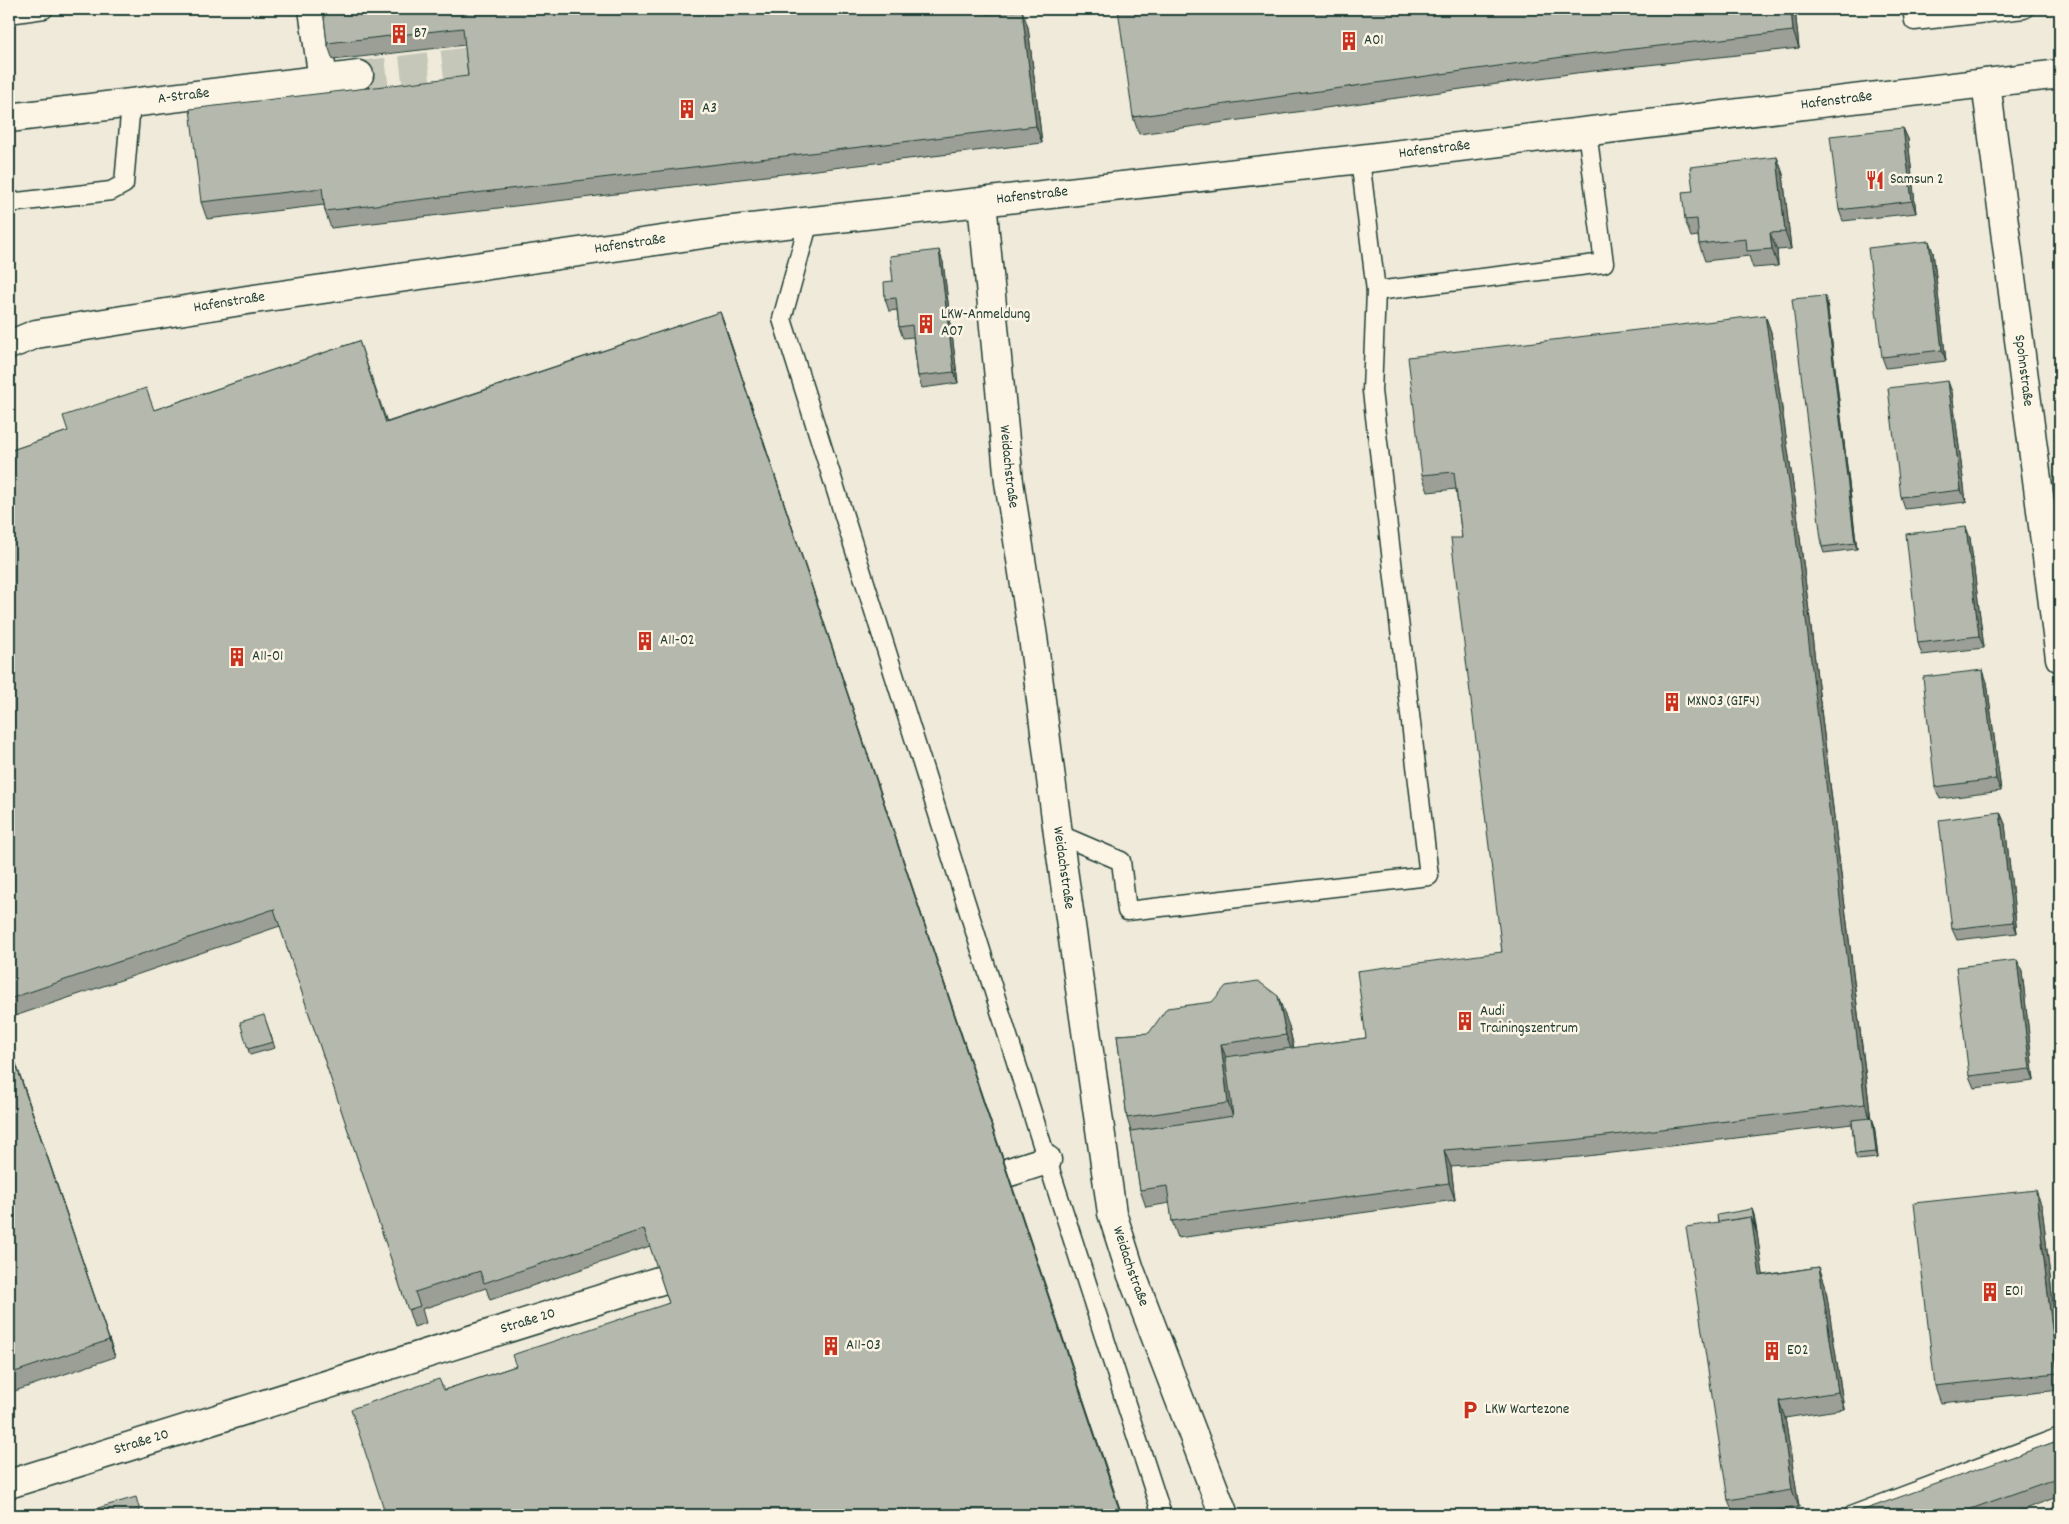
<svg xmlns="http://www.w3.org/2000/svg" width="2069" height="1524" font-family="Dekko,sans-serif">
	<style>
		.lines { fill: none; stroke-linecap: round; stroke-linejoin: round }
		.minor-tunnel { stroke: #c5c7b9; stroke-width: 28; stroke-dasharray: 28 14; stroke-linecap: butt }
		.service-casing { stroke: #1f3d34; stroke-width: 21 }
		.minor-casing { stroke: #1f3d34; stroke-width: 31 }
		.service { stroke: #fcf5e5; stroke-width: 18 }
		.minor { stroke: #fcf5e5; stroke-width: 28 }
		.wall { fill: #9c9f95; stroke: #1f3d34 }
		.shaded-wall { fill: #7f8279; stroke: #1f3d34 }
		.building { fill: #b5b9ad; stroke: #1f3d34 }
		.labels { text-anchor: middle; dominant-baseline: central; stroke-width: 5; stroke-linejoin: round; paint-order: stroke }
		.poi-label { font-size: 15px; fill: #1f3d34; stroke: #fcf5e5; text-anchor: start }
		.street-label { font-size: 15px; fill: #1f3d34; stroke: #fcf5e5 }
	</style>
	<rect width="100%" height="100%" fill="#efeada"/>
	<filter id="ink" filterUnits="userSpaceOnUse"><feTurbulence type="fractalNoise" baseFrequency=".02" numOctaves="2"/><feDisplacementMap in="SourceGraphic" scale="10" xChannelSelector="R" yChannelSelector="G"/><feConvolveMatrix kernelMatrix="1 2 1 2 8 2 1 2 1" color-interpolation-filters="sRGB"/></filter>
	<g filter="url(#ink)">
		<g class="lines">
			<!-- minor-tunnel -->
			<path class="minor-tunnel" d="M359,75L504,57"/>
			<!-- service casing -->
			<g class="service-casing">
				<g id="service">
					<path d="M1912,9L1914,21L2024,9"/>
					<path d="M9,14L44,9"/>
					<path d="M1360,159L1376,291L1604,263L1587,131"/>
					<path d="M9,203L111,191L124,184L131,103"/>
					<path d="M809,221L782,319L1047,1160L1162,1515"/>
					<path d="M1058,834L1121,861L1127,911L1429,876L1372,391L1376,291"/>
					<path d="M1853,1515L2060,1437"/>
				</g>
			</g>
			<!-- minor casing -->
			<g class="minor-casing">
				<g id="minor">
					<path d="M313,9L323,80"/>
					<path id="s1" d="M1986,83L2060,658"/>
					<path id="s2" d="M9,118L359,75"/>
					<path id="s3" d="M982,202L1009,482L1033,637L1058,834L1112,1213L1130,1270L1224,1515"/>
					<path id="s4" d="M9,345L36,334L247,300L724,231L1360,159L2060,74"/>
					<path d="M972,1184L1047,1160"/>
					<path id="s5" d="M9,1484L697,1269"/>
				</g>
			</g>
			<!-- service -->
			<use href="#service" class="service"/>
			<!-- minor -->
			<use href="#minor" class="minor"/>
		</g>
		<!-- wall -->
		<g class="wall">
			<path d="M323,9H991L992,14L1028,27L1042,143L331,228L325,211L324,205L207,219L201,202L468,76L465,45L333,60L327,43Z"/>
			<path d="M1795,9L1799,48L1576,73L1139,134L1133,117Z"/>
			<path d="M1903,128L1908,139L1916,213L1843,221L1839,210Z"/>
			<path d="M1777,157L1783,174L1791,249L1777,250L1778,266L1753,268L1749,256L1705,261L1699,244L1698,236L1691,237L1685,220L1693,191Z"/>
			<path d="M1933,252L1946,361L1886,368L1882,357Z"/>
			<path d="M943,262L958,383L922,388L918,376L913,337L903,338L899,327L897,310L889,311L885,299L893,281Z"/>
			<path d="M1827,302L1857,549L1824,553L1822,547Z"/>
			<path d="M720,312L726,329L1122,1515L444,1390L516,1366L669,1303L650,1246L490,1300L486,1288L422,1309L426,1323L414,1327L280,926L9,1018V451L68,431L154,410L359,341L387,422Z"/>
			<path d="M1765,315L1771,332L1797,513L1871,1119L1872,1118L1874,1124L1878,1158L1857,1160L1855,1154L1852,1124L1579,1157L1451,1167L1455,1200L1178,1238L1172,1221L1170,1203L1146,1207L1140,1190L1131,1131L1127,1118L1117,1035L1289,1026L1294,1048L1366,1038L1502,952L1462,538L1456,489L1428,492L1422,475Z"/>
			<path d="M1952,392L1966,502L1905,509L1901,497Z"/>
			<path d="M1966,527L1970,538L1984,648L1922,655L1918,643Z"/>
			<path d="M1987,682L2001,791L1940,799L1935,787Z"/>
			<path d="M2000,812L2005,824L2017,933L1957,940L1952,929Z"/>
			<path d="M2017,960L2022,971L2034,1081L1974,1088L1969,1076Z"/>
			<path d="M266,1021L275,1048L250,1055L248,1049Z"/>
			<path d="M9,1043L115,1357L9,1393Z"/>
			<path d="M2042,1207L2060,1364V1390L1941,1403L1935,1386Z"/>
			<path d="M1752,1209L1754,1215L1757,1233L1763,1275L1819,1267L1825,1284L1844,1409L1785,1418L1799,1507L1745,1515H1734L1728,1500L1718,1222Z"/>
			<path d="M2060,1440V1496L2008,1515H1855Z"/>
		</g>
		<!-- shaded-wall -->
		<g class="shaded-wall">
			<path d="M987,9H991L994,31L987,14Z"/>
			<path d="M1791,9H1795L1799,48L1793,31Z"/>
			<path d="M1022,10L1028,27L1042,143L1036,126Z"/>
			<path d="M1903,128L1908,139L1916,213L1912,201Z"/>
			<path d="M1777,157L1783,174L1791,249L1785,232Z"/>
			<path d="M1770,233L1777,250L1778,266L1772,249Z"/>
			<path d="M1929,241L1933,252L1946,361L1942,350Z"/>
			<path d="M939,250L943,262L958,383L954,372Z"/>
			<path d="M1825,296L1827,302L1857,549L1855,543Z"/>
			<path d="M720,312L726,329L1122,1515H1121Z"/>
			<path d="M1765,315L1771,332L1797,513L1871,1121L1865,1104Z"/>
			<path d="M1948,381L1952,392L1966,502L1961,490Z"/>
			<path d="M1966,527L1970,538L1984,648L1979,636Z"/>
			<path d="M1983,670L1987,682L2001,791L1996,779Z"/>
			<path d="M2000,812L2005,824L2017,933L2013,922Z"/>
			<path d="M2017,960L2022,971L2034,1081L2030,1069Z"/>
			<path d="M1278,996L1289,1026L1297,1065L1286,1035Z"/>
			<path d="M9,1043L115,1357L109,1340Z"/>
			<path d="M1221,1044L1232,1074L1239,1133L1228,1103Z"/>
			<path d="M1872,1118L1874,1124L1878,1158L1876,1152Z"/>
			<path d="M1444,1150L1451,1167L1455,1200L1449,1183Z"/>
			<path d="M2036,1190L2042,1207L2060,1364V1382L2057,1373Z"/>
			<path d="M1752,1209L1754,1215L1757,1233L1755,1227Z"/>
			<path d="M1751,1217L1757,1234L1766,1293L1760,1276Z"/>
			<path d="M1819,1267L1825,1284L1844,1409L1838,1392Z"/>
			<path d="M1779,1401L1785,1418L1799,1507L1792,1490Z"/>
		</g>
		<!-- building -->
		<g class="building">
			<path d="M323,9H987V14L1022,10L1036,126L325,211L322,188L201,202L190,109L468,76L463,28L327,43Z"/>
			<path d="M1118,9H1791L1793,31L1570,56L1133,117Z"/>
			<path d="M1903,128L1912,201L1839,210L1830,136Z"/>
			<path d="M1777,157L1785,232L1770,233L1772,249L1747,251L1746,239L1699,244L1697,219L1685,220L1682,192L1693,191L1690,167Z"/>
			<path d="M1929,241L1942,350L1882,357L1868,248Z"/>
			<path d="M939,250L954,372L918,376L912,325L899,327L896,298L885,299L884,282L893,281L890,256Z"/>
			<path d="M1825,296L1855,543L1822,547L1792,299Z"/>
			<path d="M720,312L1121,1515H386L351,1409L439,1379L444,1390L516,1366L512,1355L669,1303L644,1229L484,1283L480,1271L415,1292L420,1306L408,1310L274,909L9,999V451L68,431L63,416L146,388L154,410L359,341L386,423Z"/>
			<path d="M1765,315L1791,496L1865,1104L1573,1140L1444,1150L1449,1183L1172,1221L1167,1186L1140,1190L1131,1131L1233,1116L1225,1057L1366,1038L1357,971L1502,952L1451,538H1462L1454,472L1422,475L1408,357Z"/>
			<path d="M1948,381L1961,490L1901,497L1888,388Z"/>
			<path d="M1966,527L1979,636L1918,643L1906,534Z"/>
			<path d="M1983,670L1996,779L1935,787L1923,677Z"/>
			<path d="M2000,812L2013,922L1952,929L1939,820Z"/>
			<path d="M2017,960L2030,1069L1969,1076L1956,967Z"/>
			<path d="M1258,981L1278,996L1286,1035L1221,1044L1228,1103L1127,1118L1117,1035L1149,1033L1167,1008L1212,1002L1226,986Z"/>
			<path d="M264,1015L273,1042L248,1049L240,1022Z"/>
			<path d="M9,1044L109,1340L9,1374Z"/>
			<path d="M1872,1118L1876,1152L1855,1154L1852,1120Z"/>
			<path d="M2036,1190L2057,1373L1935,1386L1914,1203Z"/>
			<path d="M1752,1209L1755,1227L1751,1217L1718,1222L1717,1215Z"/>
			<path d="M1751,1217L1760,1276L1819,1267L1838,1392L1779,1401L1792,1490L1728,1500L1686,1227Z"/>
			<path d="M2060,1440V1477L1954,1515H1855V1513Z"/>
			<path d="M136,1497L141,1515H74Z"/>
		</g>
	</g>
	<!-- icons -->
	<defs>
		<g id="building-bare" transform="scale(1.5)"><path d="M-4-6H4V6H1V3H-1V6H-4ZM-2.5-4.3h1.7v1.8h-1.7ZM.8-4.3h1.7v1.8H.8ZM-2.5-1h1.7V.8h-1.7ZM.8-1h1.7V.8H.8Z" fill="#c8321e" stroke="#fcf5e5" stroke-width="2.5" paint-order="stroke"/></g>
		<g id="restaurant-bare" transform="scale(1.5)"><path d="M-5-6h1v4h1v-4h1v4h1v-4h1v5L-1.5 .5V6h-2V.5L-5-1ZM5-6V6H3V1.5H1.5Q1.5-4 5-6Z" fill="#c8321e" stroke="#fcf5e5" stroke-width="2.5" paint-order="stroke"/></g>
		<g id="parking-bare" transform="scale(1.5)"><path d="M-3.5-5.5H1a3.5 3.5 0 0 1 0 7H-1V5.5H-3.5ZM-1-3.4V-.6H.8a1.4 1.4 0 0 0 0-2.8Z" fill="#c8321e" stroke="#fcf5e5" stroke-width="2.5" paint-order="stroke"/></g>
	</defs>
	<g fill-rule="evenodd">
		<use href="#building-bare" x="399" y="34"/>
		<use href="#building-bare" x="1349" y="41"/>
		<use href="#building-bare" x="687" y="109"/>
		<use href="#restaurant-bare" x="1875" y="180"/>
		<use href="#building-bare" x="926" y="324"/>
		<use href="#building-bare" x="645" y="641"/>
		<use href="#building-bare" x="237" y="657"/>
		<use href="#building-bare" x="1672" y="702"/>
		<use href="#building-bare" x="1465" y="1021"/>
		<use href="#building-bare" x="1990" y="1292"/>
		<use href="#building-bare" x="831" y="1346"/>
		<use href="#building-bare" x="1772" y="1351"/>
		<use href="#parking-bare" x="1470" y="1410"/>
	</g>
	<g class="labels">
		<!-- poi labels -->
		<g class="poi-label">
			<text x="414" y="34">B7</text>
			<text x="1364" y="41">A01</text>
			<text x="702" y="109">A3</text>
			<text x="1890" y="180">Samsun 2</text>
			<text x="941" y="315">LKW-Anmeldung<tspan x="941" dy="17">A07</tspan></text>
			<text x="660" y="641">A11-02</text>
			<text x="252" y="657">A11-01</text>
			<text x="1687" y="702">MXN03 (GIF4)</text>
			<text x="1480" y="1012">Audi<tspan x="1480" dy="17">Trainingszentrum</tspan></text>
			<text x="2005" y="1292">E01</text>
			<text x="846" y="1346">A11-03</text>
			<text x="1787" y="1351">E02</text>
			<text x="1485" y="1410">LKW Wartezone</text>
		</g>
		<!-- street labels -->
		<g class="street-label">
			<text stroke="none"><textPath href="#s2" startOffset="176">A-Straße</textPath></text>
			<text stroke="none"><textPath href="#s4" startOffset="1845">Hafenstraße</textPath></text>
			<text stroke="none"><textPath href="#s4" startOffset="1440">Hafenstraße</textPath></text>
			<text stroke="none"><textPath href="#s4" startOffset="1035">Hafenstraße</textPath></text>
			<text stroke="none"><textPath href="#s4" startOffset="630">Hafenstraße</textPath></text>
			<text stroke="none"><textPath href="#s4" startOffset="225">Hafenstraße</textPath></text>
			<text stroke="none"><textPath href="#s1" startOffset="290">Spohnstraße</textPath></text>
			<text stroke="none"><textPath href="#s3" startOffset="266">Weidachstraße</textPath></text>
			<text stroke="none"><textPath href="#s3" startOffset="671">Weidachstraße</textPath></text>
			<text stroke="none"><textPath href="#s3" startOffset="1076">Weidachstraße</textPath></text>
			<text stroke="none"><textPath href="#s5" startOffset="544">Straße 20</textPath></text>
			<text stroke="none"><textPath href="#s5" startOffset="139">Straße 20</textPath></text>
		</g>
	</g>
	<!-- margin -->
	<rect width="2069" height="1524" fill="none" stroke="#fcf5e5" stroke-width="30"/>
	<rect x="15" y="15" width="2039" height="1494" fill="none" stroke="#1f3d34" stroke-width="2" filter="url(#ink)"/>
</svg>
